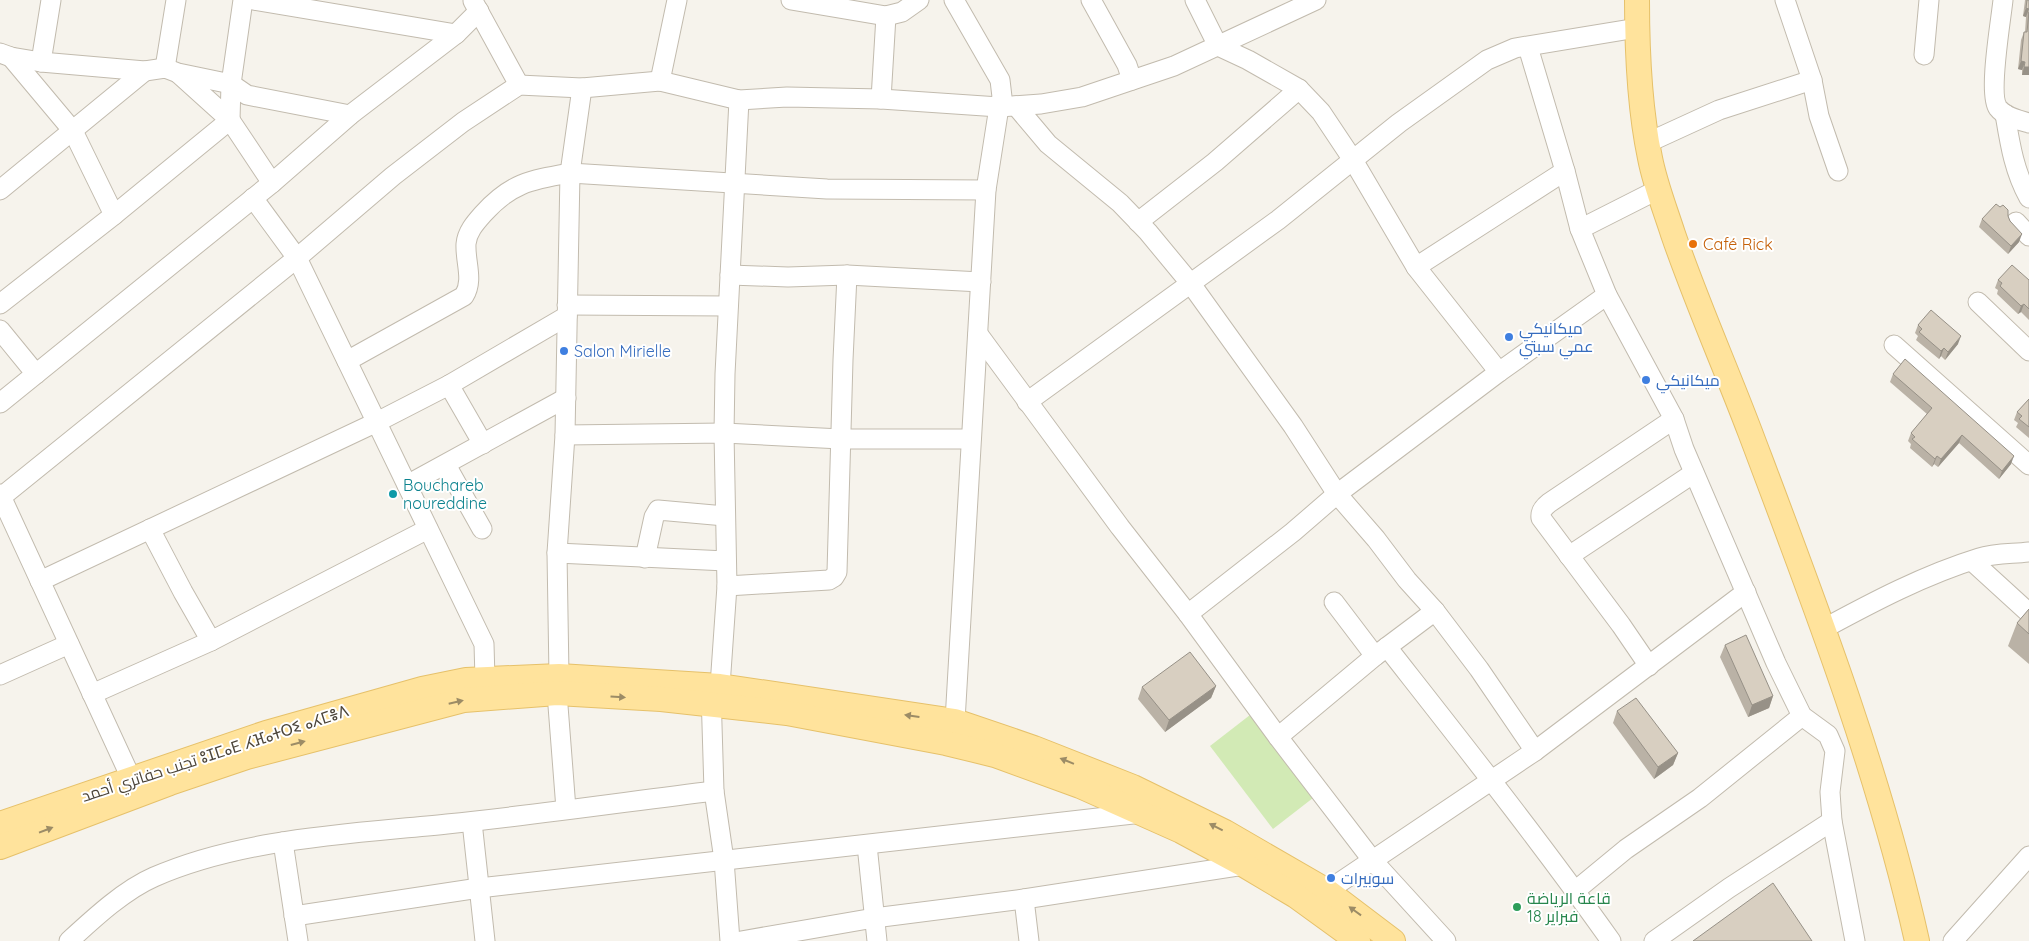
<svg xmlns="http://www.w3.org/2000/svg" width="2029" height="941" font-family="Quicksand,Cairo,'Noto Sans Tifinagh',sans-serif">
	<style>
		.grass { fill: #d2eab5 }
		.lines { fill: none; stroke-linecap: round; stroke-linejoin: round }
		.minor-casing { stroke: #c2bbae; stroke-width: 21 }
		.major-casing { stroke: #e6c16a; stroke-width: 26 }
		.minor { stroke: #fff; stroke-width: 19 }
		.major { stroke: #ffe39c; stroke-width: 24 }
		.wall { fill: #bab2a6 }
		.shaded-wall { fill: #979187 }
		.building { fill: #d8cfc1; stroke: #979187 }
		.oneway { fill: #9c8c66 }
		.food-dot { fill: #e8710a; stroke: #fff; stroke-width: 2 }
		.shop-dot { fill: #3f7fe0; stroke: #fff; stroke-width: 2 }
		.culture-dot { fill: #0f9aa8; stroke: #fff; stroke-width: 2 }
		.leisure-dot { fill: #2e9e5b; stroke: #fff; stroke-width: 2 }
		.labels { text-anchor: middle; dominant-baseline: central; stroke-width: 4; stroke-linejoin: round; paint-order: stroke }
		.food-label { font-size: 16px; fill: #c56008; stroke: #fff; text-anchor: start }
		.shop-label { font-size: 16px; fill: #366cbe; stroke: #fff; text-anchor: start }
		.culture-label { font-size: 16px; fill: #0d838f; stroke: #fff; text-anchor: start }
		.street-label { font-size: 16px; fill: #4b4439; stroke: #fff }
		.leisure-label { font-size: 16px; fill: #27864d; stroke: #fff; text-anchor: start }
	</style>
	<rect width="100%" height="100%" fill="#f6f3ec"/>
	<!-- grass -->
	<path class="grass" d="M1250,715L1313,798L1273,829L1210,746Z"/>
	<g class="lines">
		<!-- minor casing -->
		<g class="minor-casing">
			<g id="minor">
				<path d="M253,0L456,34L479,11"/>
				<path d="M791,0L886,16L902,12L919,0"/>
				<path d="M954,0L1000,80L1002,97L999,107L986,190L955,721"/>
				<path d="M1091,0L1127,65L1132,80"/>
				<path d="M1195,0L1218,46L1248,60L1299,89L1321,112L1353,160L1416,267L1499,372"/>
				<path d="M1785,0L1812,80L1819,116L1838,171"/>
				<path d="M2003,0C2001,20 1988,94 1998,108C2005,117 2018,120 2029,123"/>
				<path d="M473,1L519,85"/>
				<path d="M1528,47L1565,171L1580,229L1607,295L1674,419L1684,449L1776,663L1802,716L1828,735L1835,751L1830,792L1832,821L1855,941"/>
				<path d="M0,53L11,57L41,62L145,71L165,68L178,73L231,84L247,95L350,115"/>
				<path d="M1924,55L1929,0"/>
				<path d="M11,57L73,131L114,215"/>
				<path d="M41,62L51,0"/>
				<path d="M165,68L176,0"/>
				<path d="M179,74L230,120L272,183"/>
				<path d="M660,81L677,0"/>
				<path d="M881,99L886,16"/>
				<path d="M1016,106L1048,144L1120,203L1148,232L1191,284L1293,426L1337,494L1376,539L1407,580L1435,611L1479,669L1535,751"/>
				<path d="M2005,114C2010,144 2014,171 2029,198"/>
				<path d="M1647,143L1719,110L1812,80"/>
				<path d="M0,190L145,71"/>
				<path d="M253,198L297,258L484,644L485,679"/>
				<path d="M1138,222L1215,162L1299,89"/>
				<path d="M2016,222L2029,236"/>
				<path d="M1580,229L1659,189"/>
				<path d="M1416,267L1565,171"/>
				<path d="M730,275L788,277L847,275L981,282"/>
				<path d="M1978,302L2029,351"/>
				<path d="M0,304L114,215L230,120L231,84L243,0"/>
				<path d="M567,305L728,306"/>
				<path d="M0,330L36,374"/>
				<path d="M978,334L1120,527L1188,614L1278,737L1373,861L1446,941"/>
				<path d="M1894,345L2029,465"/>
				<path d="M347,361L464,296C474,280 465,262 466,244C467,232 475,223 483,214C511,183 530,180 570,173L827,189L986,190"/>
				<path d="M449,385L483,444"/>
				<path d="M1027,402L1278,220L1399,123L1487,60L1515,48L1637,28"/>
				<path d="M0,403L272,183L350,115L456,34"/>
				<path d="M565,435L724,433L841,439H971"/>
				<path d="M446,465L482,529"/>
				<path d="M407,485L566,398"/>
				<path d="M0,494L131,778"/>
				<path d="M0,498L297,258L393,176L463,122L519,85L582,88L660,81L739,100L787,97L881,99L999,107L1041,104L1082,97L1174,66L1316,0"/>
				<path d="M150,529L183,592L211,641"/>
				<path d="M557,553L726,561"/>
				<path d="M1569,556L1694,473"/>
				<path d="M645,558L654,517L658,510L725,516"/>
				<path d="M1972,561L2029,613"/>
				<path d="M40,581L377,422L449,385L567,316"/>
				<path d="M727,586L829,580L834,577L837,572L843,360L847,275"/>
				<path d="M1334,602L1375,656"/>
				<path d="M1188,614L1293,532L1337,494L1499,372L1607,295"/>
				<path d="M1823,629C1873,602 1924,575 1979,558C1995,553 2013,554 2029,552"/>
				<path d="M1387,647C1463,744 1540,841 1611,941"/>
				<path d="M1649,666L1621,625L1541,518C1540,511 1544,507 1549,503L1674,419"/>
				<path d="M0,675L69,644"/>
				<path d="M559,676L557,553L565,435L570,173L582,88"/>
				<path d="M720,686L727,586L724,433L725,374L739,100"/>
				<path d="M711,692L714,791L724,860L730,941"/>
				<path d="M557,693L566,809"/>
				<path d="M92,694L211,641L428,529"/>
				<path d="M1278,737L1375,656L1435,611"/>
				<path d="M472,822L485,941"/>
				<path d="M283,842L298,941"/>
				<path d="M867,845L877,941"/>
				<path d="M1575,891L1626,849L1700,798L1802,716"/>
				<path d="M1024,899L1029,941"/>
				<path d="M1319,899L1327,891L1535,751L1746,592"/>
				<path d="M294,916L479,888L1142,813"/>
				<path d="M69,941C93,919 124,890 154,877C243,838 351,834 447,824C536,815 625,802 714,791"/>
				<path d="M741,941L874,918L1024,899L1244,865"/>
				<path d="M1654,941L1729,888L1832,821"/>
				<path d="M1953,941L2029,856"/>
			</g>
		</g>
		<!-- major casing -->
		<g class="major-casing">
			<g id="major">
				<path d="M1637,0C1637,52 1639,106 1650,158C1655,184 1665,209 1673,234C1696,301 1725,366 1750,432C1813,599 1878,767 1917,941"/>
				<path d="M0,824L266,733L422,689L466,680L559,676L720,686L955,721L1034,748L1133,787L1225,832L1327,891L1393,941"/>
				<path d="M0,847L170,783L247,757L464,700L557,693L661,699L787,713L946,743L995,755L1080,786L1181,831L1244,865L1296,896L1358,941"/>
			</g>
		</g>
		<!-- minor -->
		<use href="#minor" class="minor"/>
		<!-- major -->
		<use href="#major" class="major"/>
	</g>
	<!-- wall -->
	<g class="wall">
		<path d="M2025,0H2029V75H2022V70L2018,69L2021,40L2024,32H2025L2026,17L2023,16Z"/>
		<path d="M2008,216L2019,242L2008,254L1979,227L1982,219Z"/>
		<path d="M1998,280H2029V320L2021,312L2018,314L1997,294L1998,290L1995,288Z"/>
		<path d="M1918,325L1958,344L1945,360L1941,356L1939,359L1916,340L1918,336L1915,333Z"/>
		<path d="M1893,374L2011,464L1999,479L1959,443L1938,467L1934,464L1932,467L1910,448L1911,444L1908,441L1911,433L1927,414L1890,382Z"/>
		<path d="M2029,399V438L2016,427L2018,423L2014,420L2017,412Z"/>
		<path d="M2029,609V664L2008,646L2017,623Z"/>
		<path d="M1725,645L1773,696L1769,708L1748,717L1720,657Z"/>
		<path d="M1216,686L1211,698L1165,732L1138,699L1142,687Z"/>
		<path d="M1617,711L1678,753L1673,765L1654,779L1613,723Z"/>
	</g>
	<!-- shaded-wall -->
	<g class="shaded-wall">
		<path d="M2026,8L2029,9L2026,17L2023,16Z"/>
		<path d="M2021,61L2025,62L2022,70L2018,69Z"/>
		<path d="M2024,67H2029V75H2022Z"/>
		<path d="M2022,234L2019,242L2008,254L2011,246Z"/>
		<path d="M2024,304L2021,312L2018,314L2021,306Z"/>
		<path d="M1961,336L1958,344L1945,360L1948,352Z"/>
		<path d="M1944,348L1941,356L1939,359L1941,351Z"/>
		<path d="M1962,435L1959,443L1938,467L1941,459Z"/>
		<path d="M1937,456L1934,464L1932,467L1935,459Z"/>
		<path d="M2014,456L2011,464L1999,479L2002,471Z"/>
		<path d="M1216,686L1211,698L1165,732L1169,720Z"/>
		<path d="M1773,696L1769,708L1748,717L1752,705Z"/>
		<path d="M1678,753L1673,765L1654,779L1658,767Z"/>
	</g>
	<!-- building -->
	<g class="building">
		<path d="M2027,0H2029V9L2026,8Z"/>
		<path d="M2029,12V67H2024L2025,62L2021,61L2024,32H2027Z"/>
		<path d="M1996,204L2000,207L2003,205L2008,210V216L2010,221L2022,234L2011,246L1982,219Z"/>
		<path d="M2012,265L2029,280V309L2024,304L2021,306L2000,286L2002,283L1998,280Z"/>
		<path d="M1931,310L1961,336L1948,352L1944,348L1941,351L1919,332L1922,329L1918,325Z"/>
		<path d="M1905,359L2014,456L2002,471L1962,435L1941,459L1937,456L1935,459L1912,439L1915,437L1911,433L1932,408L1893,374Z"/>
		<path d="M2029,399V427L2019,419L2022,416L2017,412Z"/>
		<path d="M2029,609V634L2017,623Z"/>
		<path d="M1746,635L1773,696L1752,705L1725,645Z"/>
		<path d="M1190,652L1216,686L1169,720L1142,687Z"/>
		<path d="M1636,698L1678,753L1658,767L1617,711Z"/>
		<path d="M1773,883L1812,941H1693Z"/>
	</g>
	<!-- one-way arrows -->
	<defs><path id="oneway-solid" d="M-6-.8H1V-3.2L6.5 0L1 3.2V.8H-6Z" transform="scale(1.25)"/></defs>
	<g class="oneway">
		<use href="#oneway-solid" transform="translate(618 697) rotate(4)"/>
		<use href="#oneway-solid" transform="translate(456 702) rotate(-13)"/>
		<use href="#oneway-solid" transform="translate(912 716) rotate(-172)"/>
		<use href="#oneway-solid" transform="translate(298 743) rotate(-15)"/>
		<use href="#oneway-solid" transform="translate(1067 761) rotate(-158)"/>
		<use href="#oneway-solid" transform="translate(1216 827) rotate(-153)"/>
		<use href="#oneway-solid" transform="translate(46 830) rotate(-21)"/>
		<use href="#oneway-solid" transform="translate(1355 911) rotate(-144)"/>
	</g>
	<!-- markers -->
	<circle class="food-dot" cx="1693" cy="244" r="5"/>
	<g class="shop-dot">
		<circle cx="1509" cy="337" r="5"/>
		<circle cx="564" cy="351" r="5"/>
		<circle cx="1646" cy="380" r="5"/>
		<circle cx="1331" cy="878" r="5"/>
	</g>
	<circle class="culture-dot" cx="393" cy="494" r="5"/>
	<circle class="leisure-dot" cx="1517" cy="907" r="5"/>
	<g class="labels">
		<!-- food labels -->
		<g class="food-label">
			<text x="1703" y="244">Café Rick</text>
		</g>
		<!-- shop labels -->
		<g class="shop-label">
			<text x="1519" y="328">ميكانيكي<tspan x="1519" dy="18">عمي سبتي</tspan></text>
			<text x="574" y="351">Salon Mirielle</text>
			<text x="1656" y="380">ميكانيكي</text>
			<text x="1341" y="878">سوبيرات</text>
		</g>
		<!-- culture labels -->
		<g class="culture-label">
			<text x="403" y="485">Bouchareb<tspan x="403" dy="18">noureddine</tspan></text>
		</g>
		<!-- street labels -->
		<g class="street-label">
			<text transform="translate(215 753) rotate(-18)">تجنب حفاتري أحمد ⵓⵊⵎⴰⴹ ⵃⴼⴰⵜⵔⵉ ⴰⵃⵎⴻⴷ</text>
		</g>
		<!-- leisure labels -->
		<g class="leisure-label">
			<text x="1527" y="898">قاعة الرياضة<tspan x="1527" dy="18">18 فبراير</tspan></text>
		</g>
	</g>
</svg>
